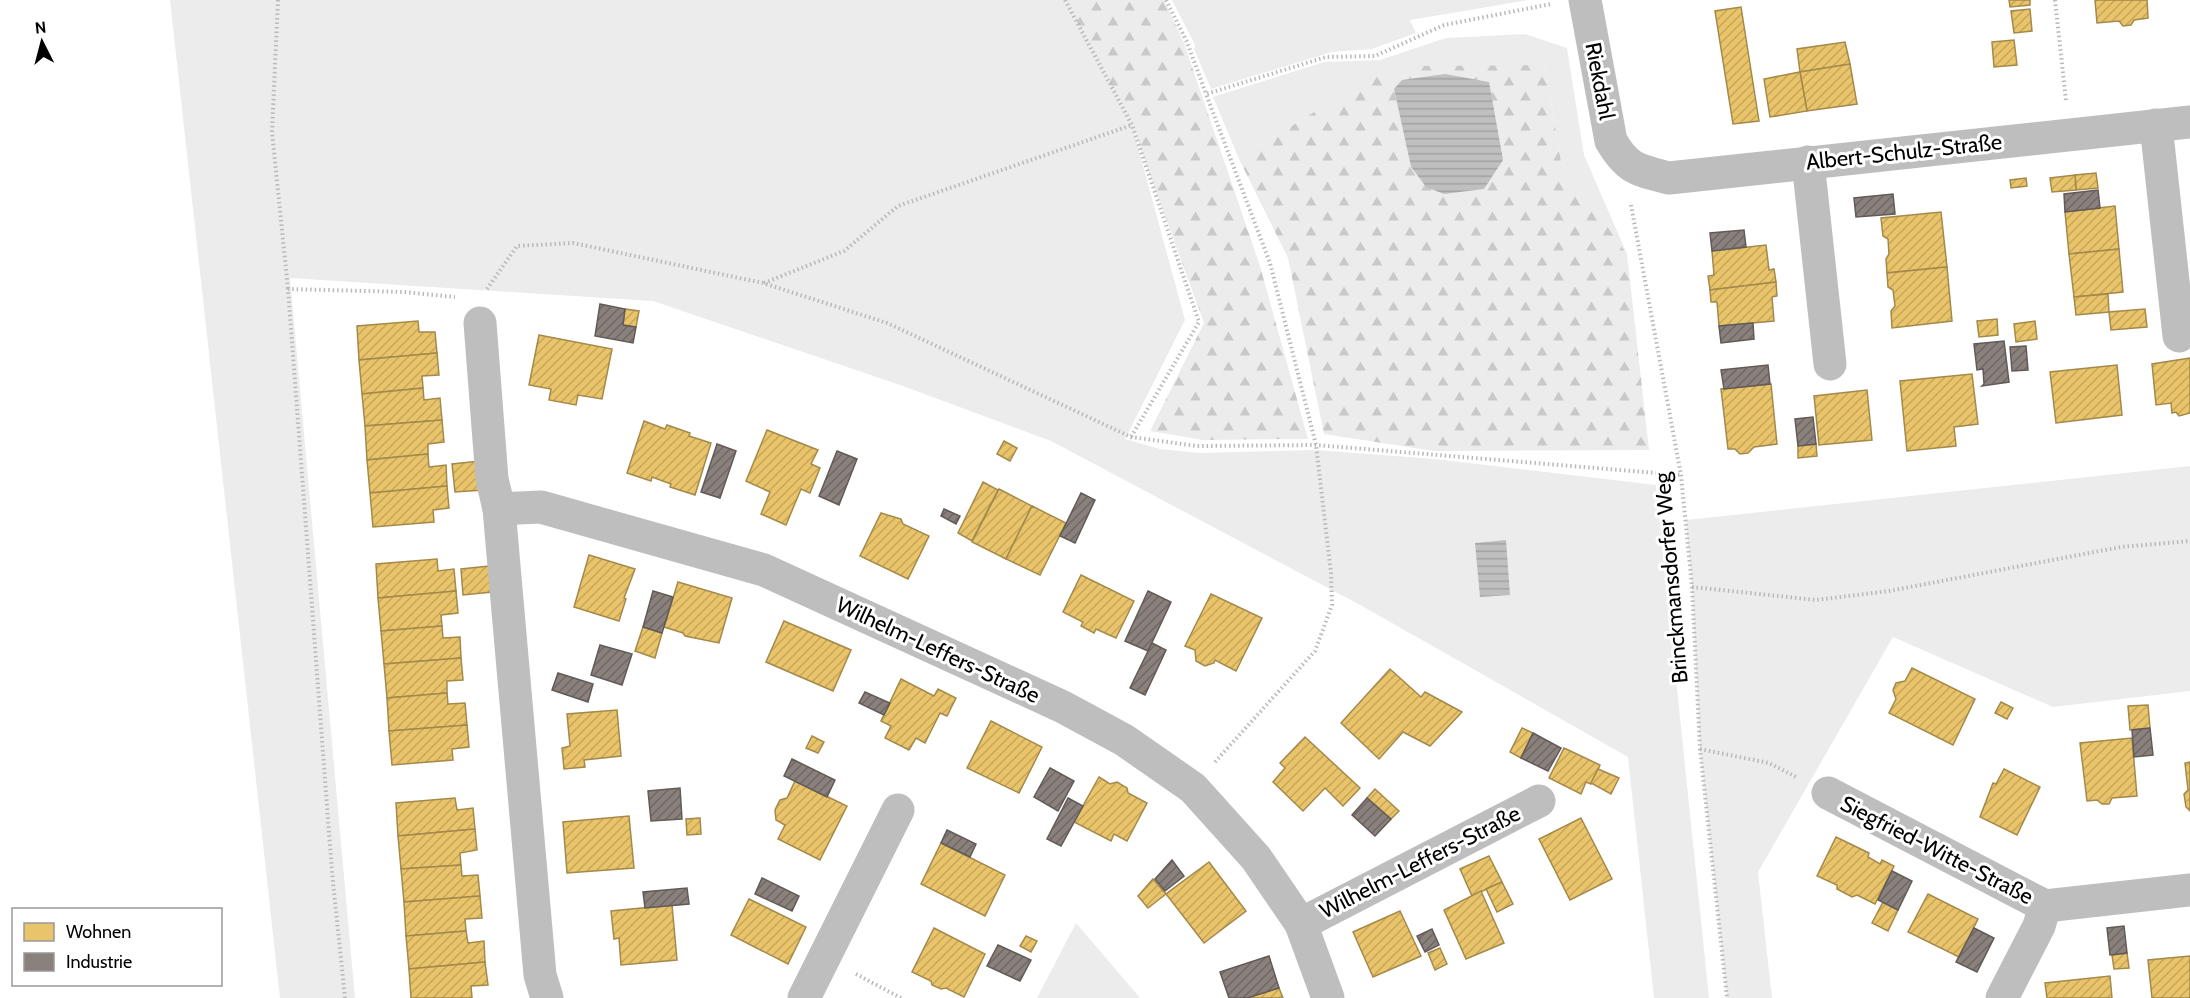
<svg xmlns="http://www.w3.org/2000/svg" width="2190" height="998" font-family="Cabin,sans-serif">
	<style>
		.green { fill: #ececec }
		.forest { fill: url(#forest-firs); fill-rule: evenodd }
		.water { fill: url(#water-rules) }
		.homes { fill: url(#homes-hatch); stroke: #a3894a; stroke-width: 1.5 }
		.industry { fill: url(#industry-hatch); stroke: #615a57; stroke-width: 1.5 }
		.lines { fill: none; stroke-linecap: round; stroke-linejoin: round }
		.path { stroke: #b9b9b9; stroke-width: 4; stroke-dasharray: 1.5 3; stroke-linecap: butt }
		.minor { stroke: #bebebe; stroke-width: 33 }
		.labels { text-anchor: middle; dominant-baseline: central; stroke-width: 6; stroke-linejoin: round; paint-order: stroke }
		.street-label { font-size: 22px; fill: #000; stroke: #fff }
	</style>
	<defs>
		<pattern id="forest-firs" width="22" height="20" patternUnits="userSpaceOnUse" patternTransform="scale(1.5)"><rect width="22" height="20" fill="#ececec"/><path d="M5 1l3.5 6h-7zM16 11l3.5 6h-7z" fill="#c9c9c9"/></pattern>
		<pattern id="water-rules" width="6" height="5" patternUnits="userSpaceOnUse" patternTransform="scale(1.5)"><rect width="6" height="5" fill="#bfbfbf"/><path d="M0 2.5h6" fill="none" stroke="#a2a2a2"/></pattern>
		<pattern id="homes-hatch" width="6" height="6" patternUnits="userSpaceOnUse" patternTransform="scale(1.5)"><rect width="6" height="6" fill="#e9c46a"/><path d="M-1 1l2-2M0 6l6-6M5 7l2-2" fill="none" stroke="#c6a75a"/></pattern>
		<pattern id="industry-hatch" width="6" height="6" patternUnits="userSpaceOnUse" patternTransform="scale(1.5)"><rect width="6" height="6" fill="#8a817c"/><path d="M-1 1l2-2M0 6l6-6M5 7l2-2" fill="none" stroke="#6e6763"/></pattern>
	</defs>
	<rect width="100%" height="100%" fill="#fff"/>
	<!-- green -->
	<g class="green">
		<path d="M170,0H1065L1132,125L1185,320L1125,439L1160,449L1200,453L1315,450L1435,459L1656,485L1709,998H1654L1628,757L1362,606L1051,441L903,386L653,301L290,278L355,998H280Z"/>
		<path d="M1172,0H1529L1410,20L1416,33L1372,49L1332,52L1211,89L1194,49L1195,45Z"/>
		<path d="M1525,34L1567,48L1584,155L1627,254L1561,162L1545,65L1365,80L1239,159L1213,97L1324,62L1380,60L1446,38Z"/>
		<path d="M2190,466V691L2053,707L1893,637L1758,872L1772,998H1727L1700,749L1692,587L1686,520Z"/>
		<path d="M1076,923L1140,998H1037Z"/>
	</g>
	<!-- forest -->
	<g class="forest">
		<path d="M1065,0H1164L1184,43L1260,266L1308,439L1203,440L1150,431L1204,323L1132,125Z"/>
		<path d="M1545,65L1561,162L1627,254L1649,450L1434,451L1324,434L1288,258L1239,159L1365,80L1416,66ZM1394,89L1426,187L1411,168Z"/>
	</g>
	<!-- water -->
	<g class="water">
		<path d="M1445,74L1489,82L1503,160L1484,189L1444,194L1426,187L1411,167L1394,89L1402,80Z"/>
		<path d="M1506,540L1510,595L1480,597L1475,543Z"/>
	</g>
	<!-- homes -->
	<g class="homes">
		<path d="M2009,0H2030V5L2010,7Z"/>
		<path d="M2095,0H2147L2148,18L2134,20L2131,25L2123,26L2119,21L2097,23Z"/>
		<path d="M1741,7L1759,121L1733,124L1715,11Z"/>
		<path d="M2030,9L2032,31L2014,33L2011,11Z"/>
		<path d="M2014,40L2017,65L1994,67L1992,42Z"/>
		<path d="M1845,42L1850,64L1800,72L1797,49Z"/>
		<path d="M1850,64L1857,104L1807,111L1800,72Z"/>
		<path d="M1800,72L1807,111L1770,117L1764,79Z"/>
		<path d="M2096,173L2098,188L2076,190L2075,175Z"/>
		<path d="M2075,175L2076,190L2052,192L2050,178Z"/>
		<path d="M2026,178L2027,186L2011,188L2010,180Z"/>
		<path d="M2115,206L2119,249L2069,254L2065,212Z"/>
		<path d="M1941,212L1947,267L1887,273L1886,259L1889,254L1888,239L1883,236L1881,218Z"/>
		<path d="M1766,245L1769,270L1774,269L1776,282L1710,290L1708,276L1714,275L1712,251Z"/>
		<path d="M2119,249L2123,292L2074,297L2069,254Z"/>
		<path d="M1947,267L1952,321L1892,328L1891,311L1895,306L1893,290L1888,287L1887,273Z"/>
		<path d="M1776,282L1777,296L1772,297L1774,321L1719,326L1717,302H1711L1710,290Z"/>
		<path d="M2108,294L2109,312L2076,315L2074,297Z"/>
		<path d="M625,309L639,311L636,327L623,325Z"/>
		<path d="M2145,309L2147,327L2111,330L2109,312Z"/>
		<path d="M1997,319L1998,335L1979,337L1977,321Z"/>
		<path d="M418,321L419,332H435L437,353L359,360L357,326Z"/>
		<path d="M2035,321L2037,339L2016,342L2014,324Z"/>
		<path d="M539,335L612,349L602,399L578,395L576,405L549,400L551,389L529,385Z"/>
		<path d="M437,353L439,375L422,376L423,388L362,394L359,360Z"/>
		<path d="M2190,358V413L2179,416L2176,412L2172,413L2171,403L2156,405L2152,364Z"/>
		<path d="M2117,365L2122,415L2056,423L2050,372Z"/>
		<path d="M1972,374L1978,424L1954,427L1956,446L1907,451L1900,381Z"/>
		<path d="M1771,384L1777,444L1754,447L1748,453L1740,454L1735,449H1728L1721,389Z"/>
		<path d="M423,388L424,400L440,398L442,420L365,426L362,394Z"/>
		<path d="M1867,390L1872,440L1819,445L1814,396Z"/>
		<path d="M442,420L444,442L428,444V454L367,460L365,426Z"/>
		<path d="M644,421L665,429L667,425L690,433L689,436L711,443L695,495L670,487L671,484L652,477L651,481L627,473Z"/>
		<path d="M767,430L818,450L811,464L820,468L810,493L801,489L786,525L761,514L770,492L746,481Z"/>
		<path d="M1004,441L1017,448L1010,461L997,454Z"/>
		<path d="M1816,444L1817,456L1798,458V446Z"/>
		<path d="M428,454L429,467L446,465L447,486L370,493L367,460Z"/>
		<path d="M480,461L483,490L455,492L452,464Z"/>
		<path d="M983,482L998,490L972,541L958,533Z"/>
		<path d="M447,486L449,508L433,510L434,522L373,527L370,493Z"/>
		<path d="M999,489L1032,506L1006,559L972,542Z"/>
		<path d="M1032,506L1066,523L1040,575L1006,559Z"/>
		<path d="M881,513L901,519L903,524L929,536L908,579L860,556Z"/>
		<path d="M589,555L635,569L624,598L626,599L619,621L574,607Z"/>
		<path d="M437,559L438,571L454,569L456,591L378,598L376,564Z"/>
		<path d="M489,566L492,592L463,595L461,569Z"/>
		<path d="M1081,575L1134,601L1116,638L1096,629L1094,633L1081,626L1083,622L1063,612Z"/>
		<path d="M678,582L732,598L719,643L685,636L683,633L664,627Z"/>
		<path d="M456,591L458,613L441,615L442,626L381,631L378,598Z"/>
		<path d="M1211,594L1262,618L1236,671L1215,660L1214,663L1205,666L1196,661L1195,650L1185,646Z"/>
		<path d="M784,621L851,650L833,691L766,662Z"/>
		<path d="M442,626L443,638L460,637L461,658L384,664L381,631Z"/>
		<path d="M643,627L662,633L655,658L635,651Z"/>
		<path d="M461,658L463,680L447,681V693L387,698L384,664Z"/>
		<path d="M1912,668L1975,699L1953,745L1889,713L1896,699L1893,690L1896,683L1905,681Z"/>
		<path d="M1390,669L1421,697L1425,692L1462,712L1430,746L1403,732L1379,759L1341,723Z"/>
		<path d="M901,679L934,696L938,689L956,698L947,716L940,713L925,743L916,738L909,750L885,738L891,726L881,721Z"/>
		<path d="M447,693L448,704L465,703L467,725L389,731L387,698Z"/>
		<path d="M2001,702L2013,708L2007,719L1995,713Z"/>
		<path d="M2148,705L2150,728L2130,730L2128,706Z"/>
		<path d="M617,710L621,756L584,760L585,767L564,769L562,748L570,746L567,714Z"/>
		<path d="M991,721L1042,747L1019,793L967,768Z"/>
		<path d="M467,725L469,747L452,749L453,760L392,765L389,731Z"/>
		<path d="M1522,728L1533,733L1521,758L1510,752Z"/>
		<path d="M812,736L824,742L818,753L806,748Z"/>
		<path d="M1305,737L1360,788L1343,806L1325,788L1303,811L1273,782L1285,768L1280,763Z"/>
		<path d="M2132,738L2137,796L2112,798L2109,804H2102L2097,800L2087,801L2080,743Z"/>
		<path d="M1564,748L1600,765L1591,784L1586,782L1581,794L1549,778Z"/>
		<path d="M2190,762V811L2186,807L2184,794L2188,790L2185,763Z"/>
		<path d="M1598,769L1619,778L1611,794L1591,783Z"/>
		<path d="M2004,769L2040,787L2017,835L1980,817L1993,783L1996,784Z"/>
		<path d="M1099,777L1110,784L1117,782L1127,788L1128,793L1147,803L1127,841L1114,834L1111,841L1074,822Z"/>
		<path d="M795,781L847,806L820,860L778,839L785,825L776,820L775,810L780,800L787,798Z"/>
		<path d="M1375,789L1399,811L1391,819L1367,798Z"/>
		<path d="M455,798L457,810L473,808L475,829L398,836L396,803Z"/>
		<path d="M629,816L634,868L567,873L563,822Z"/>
		<path d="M700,818L701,834L687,835L686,819Z"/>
		<path d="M1581,818L1612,879L1570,900L1539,839Z"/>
		<path d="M475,829L477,850L460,853L461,865L401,869L398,836Z"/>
		<path d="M1836,837L1869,853L1868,857L1880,864L1882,860L1894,866L1875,904L1857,895L1852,897L1837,889V885L1817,876Z"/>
		<path d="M941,843L1005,875L985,916L921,884Z"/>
		<path d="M1489,856L1502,882L1472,896L1460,869Z"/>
		<path d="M1209,862L1246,911L1204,943L1166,894Z"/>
		<path d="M461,865L462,876L478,875L480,896L404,902L401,869Z"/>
		<path d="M1153,879L1166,894L1148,908L1138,896Z"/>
		<path d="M1502,882L1513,904L1497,912L1486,889Z"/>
		<path d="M1481,891L1504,943L1466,959L1444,910Z"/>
		<path d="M1928,894L1978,919L1959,957L1908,932Z"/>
		<path d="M480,896L482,918L465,919L466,931L406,936L404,902Z"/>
		<path d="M749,899L806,927L788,964L731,935Z"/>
		<path d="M1883,902L1898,910L1888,931L1872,923Z"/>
		<path d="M672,905L677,960L621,965L619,938L614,939L611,911Z"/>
		<path d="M1400,911L1421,956L1373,977L1353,932Z"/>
		<path d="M934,928L985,954L964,997L946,988L941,989L932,985L931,981L912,972Z"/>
		<path d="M466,931L468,943L484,941L485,962L409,969L406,936Z"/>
		<path d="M1026,936L1037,941L1031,952L1020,946Z"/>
		<path d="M1440,948L1447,964L1435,970L1428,953Z"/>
		<path d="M2127,953L2129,968L2114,969L2112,955Z"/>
		<path d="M2190,956V998H2152L2148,960Z"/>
		<path d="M485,962L488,985L471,986L472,998H411L409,969Z"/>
		<path d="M2110,976L2112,998H2047L2045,983Z"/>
		<path d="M1279,988L1283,998H1247Z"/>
	</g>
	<!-- industry -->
	<g class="industry">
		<path d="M2098,190L2100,208L2065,212L2064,194Z"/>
		<path d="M1893,194L1895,214L1856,217L1854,198Z"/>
		<path d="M1744,230L1746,247L1712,251L1710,233Z"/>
		<path d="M600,304L625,309L623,325L636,327L633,343L595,336Z"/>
		<path d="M1753,323L1754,339L1721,343L1719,326Z"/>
		<path d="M2004,341L2009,382L1982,386L1984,384L1983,369L1977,370L1974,344Z"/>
		<path d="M2026,346L2028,370L2012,371L2010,347Z"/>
		<path d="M1768,365L1770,384L1724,389L1721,370Z"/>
		<path d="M1813,417L1816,444L1798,446L1795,419Z"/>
		<path d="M717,444L736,451L720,498L701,492Z"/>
		<path d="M837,451L857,459L839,505L819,496Z"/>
		<path d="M1081,493L1095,500L1075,543L1060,536Z"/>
		<path d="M944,509L960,516L956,524L941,516Z"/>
		<path d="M653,591L673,597L662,633L643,627Z"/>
		<path d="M1148,591L1171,602L1148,651L1125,641Z"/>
		<path d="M1152,643L1166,650L1145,695L1130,688Z"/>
		<path d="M600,645L632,654L622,685L591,675Z"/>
		<path d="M558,673L593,684L588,702L552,690Z"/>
		<path d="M865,692L890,703L884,715L859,703Z"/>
		<path d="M2150,728L2153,755L2134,757L2132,730Z"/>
		<path d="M1533,733L1561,748L1548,771L1521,758Z"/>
		<path d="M792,759L835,780L827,797L784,776Z"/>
		<path d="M1050,768L1074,781L1058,811L1034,797Z"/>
		<path d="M680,788L682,819L651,821L648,791Z"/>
		<path d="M1068,798L1083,806L1061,846L1047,839Z"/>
		<path d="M1367,798L1391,819L1375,836L1352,815Z"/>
		<path d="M947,830L976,844L970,857L941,843Z"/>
		<path d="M1172,860L1184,876L1165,891L1155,879Z"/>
		<path d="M1892,871L1912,881L1898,910L1878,900Z"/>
		<path d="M762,878L799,896L792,911L755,894Z"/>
		<path d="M687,888L689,904L645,908L643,892Z"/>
		<path d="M2124,926L2127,953L2110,955L2107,928Z"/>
		<path d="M1974,928L1994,938L1977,972L1956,962Z"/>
		<path d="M1432,929L1439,945L1425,952L1417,936Z"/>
		<path d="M998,945L1031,960L1020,981L987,966Z"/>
		<path d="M1269,956L1279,988L1247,998H1229L1220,972Z"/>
	</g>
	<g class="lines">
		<!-- path -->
		<g class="path">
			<path d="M278,0L272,132L288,289"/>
			<path d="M1065,0L1132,125L1199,322L1131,437"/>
			<path d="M1166,0L1187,42L1206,94"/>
			<path d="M2055,0L2066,101"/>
			<path d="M1631,205L1681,475L1692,587L1700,749L1727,998"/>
			<path d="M764,283L844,251L898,206L1132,125"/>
			<path d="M487,289L517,246L573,243L763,283L887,323L1131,437L1197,446L1316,445L1681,475"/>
			<path d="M1692,587L1816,600L1889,591L2121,547L2190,541"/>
			<path d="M1700,749L1769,763L1798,778"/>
			<path d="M1215,762L1315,651L1332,605L1331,573L1316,445L1270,263L1206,94L1326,57L1375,56L1444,25L1551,4"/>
			<path d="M856,974L901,998"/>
			<path d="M345,998L332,872L288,289L404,292L455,297"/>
		</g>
		<!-- minor -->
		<g class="minor">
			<path d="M1585,0L1611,141C1628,170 1638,170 1669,178L2190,122"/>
			<path d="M2156,125L2179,336"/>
			<path d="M1808,162L1830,364"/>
			<path d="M480,323L492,479L499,509L541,507L764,570L1063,707L1124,740L1193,788L1256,858L1301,924L1328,998"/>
			<path d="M499,509L540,975L547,998"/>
			<path d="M1828,793L2045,906L2039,926L2002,998"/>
			<path d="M2045,906L2190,890"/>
			<path d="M1301,924L1539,801"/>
			<path d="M804,998L898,810"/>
		</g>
	</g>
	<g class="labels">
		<!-- street labels -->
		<g class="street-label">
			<text transform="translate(1600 81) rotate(79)">Riekdahl</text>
			<text transform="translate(1904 152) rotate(-6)">Albert-Schulz-Straße</text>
			<text transform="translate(1671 578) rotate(-95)">Brinckmansdorfer Weg</text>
			<text transform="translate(938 650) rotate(25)">Wilhelm-Leffers-Straße</text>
			<text transform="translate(1937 850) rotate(27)">Siegfried-Witte-Straße</text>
			<text transform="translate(1420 862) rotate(-27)">Wilhelm-Leffers-Straße</text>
		</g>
	</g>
	<!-- legend -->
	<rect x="12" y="908" width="210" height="78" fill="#ffffff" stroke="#999999" stroke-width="1.5"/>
	<rect x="24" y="923" width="30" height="18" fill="#e9c46a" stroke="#999999" stroke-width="1.5"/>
	<text x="66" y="938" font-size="18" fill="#000000">Wohnen</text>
	<rect x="24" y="953" width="30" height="18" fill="#8a817c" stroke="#999999" stroke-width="1.5"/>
	<text x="66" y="968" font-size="18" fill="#000000">Industrie</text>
	<!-- north arrow -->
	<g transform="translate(42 42) rotate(354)" stroke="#ffffff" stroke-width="4.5" paint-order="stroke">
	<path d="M0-4.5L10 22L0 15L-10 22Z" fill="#000000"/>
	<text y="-9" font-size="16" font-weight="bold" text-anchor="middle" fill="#000000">N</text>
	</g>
</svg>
